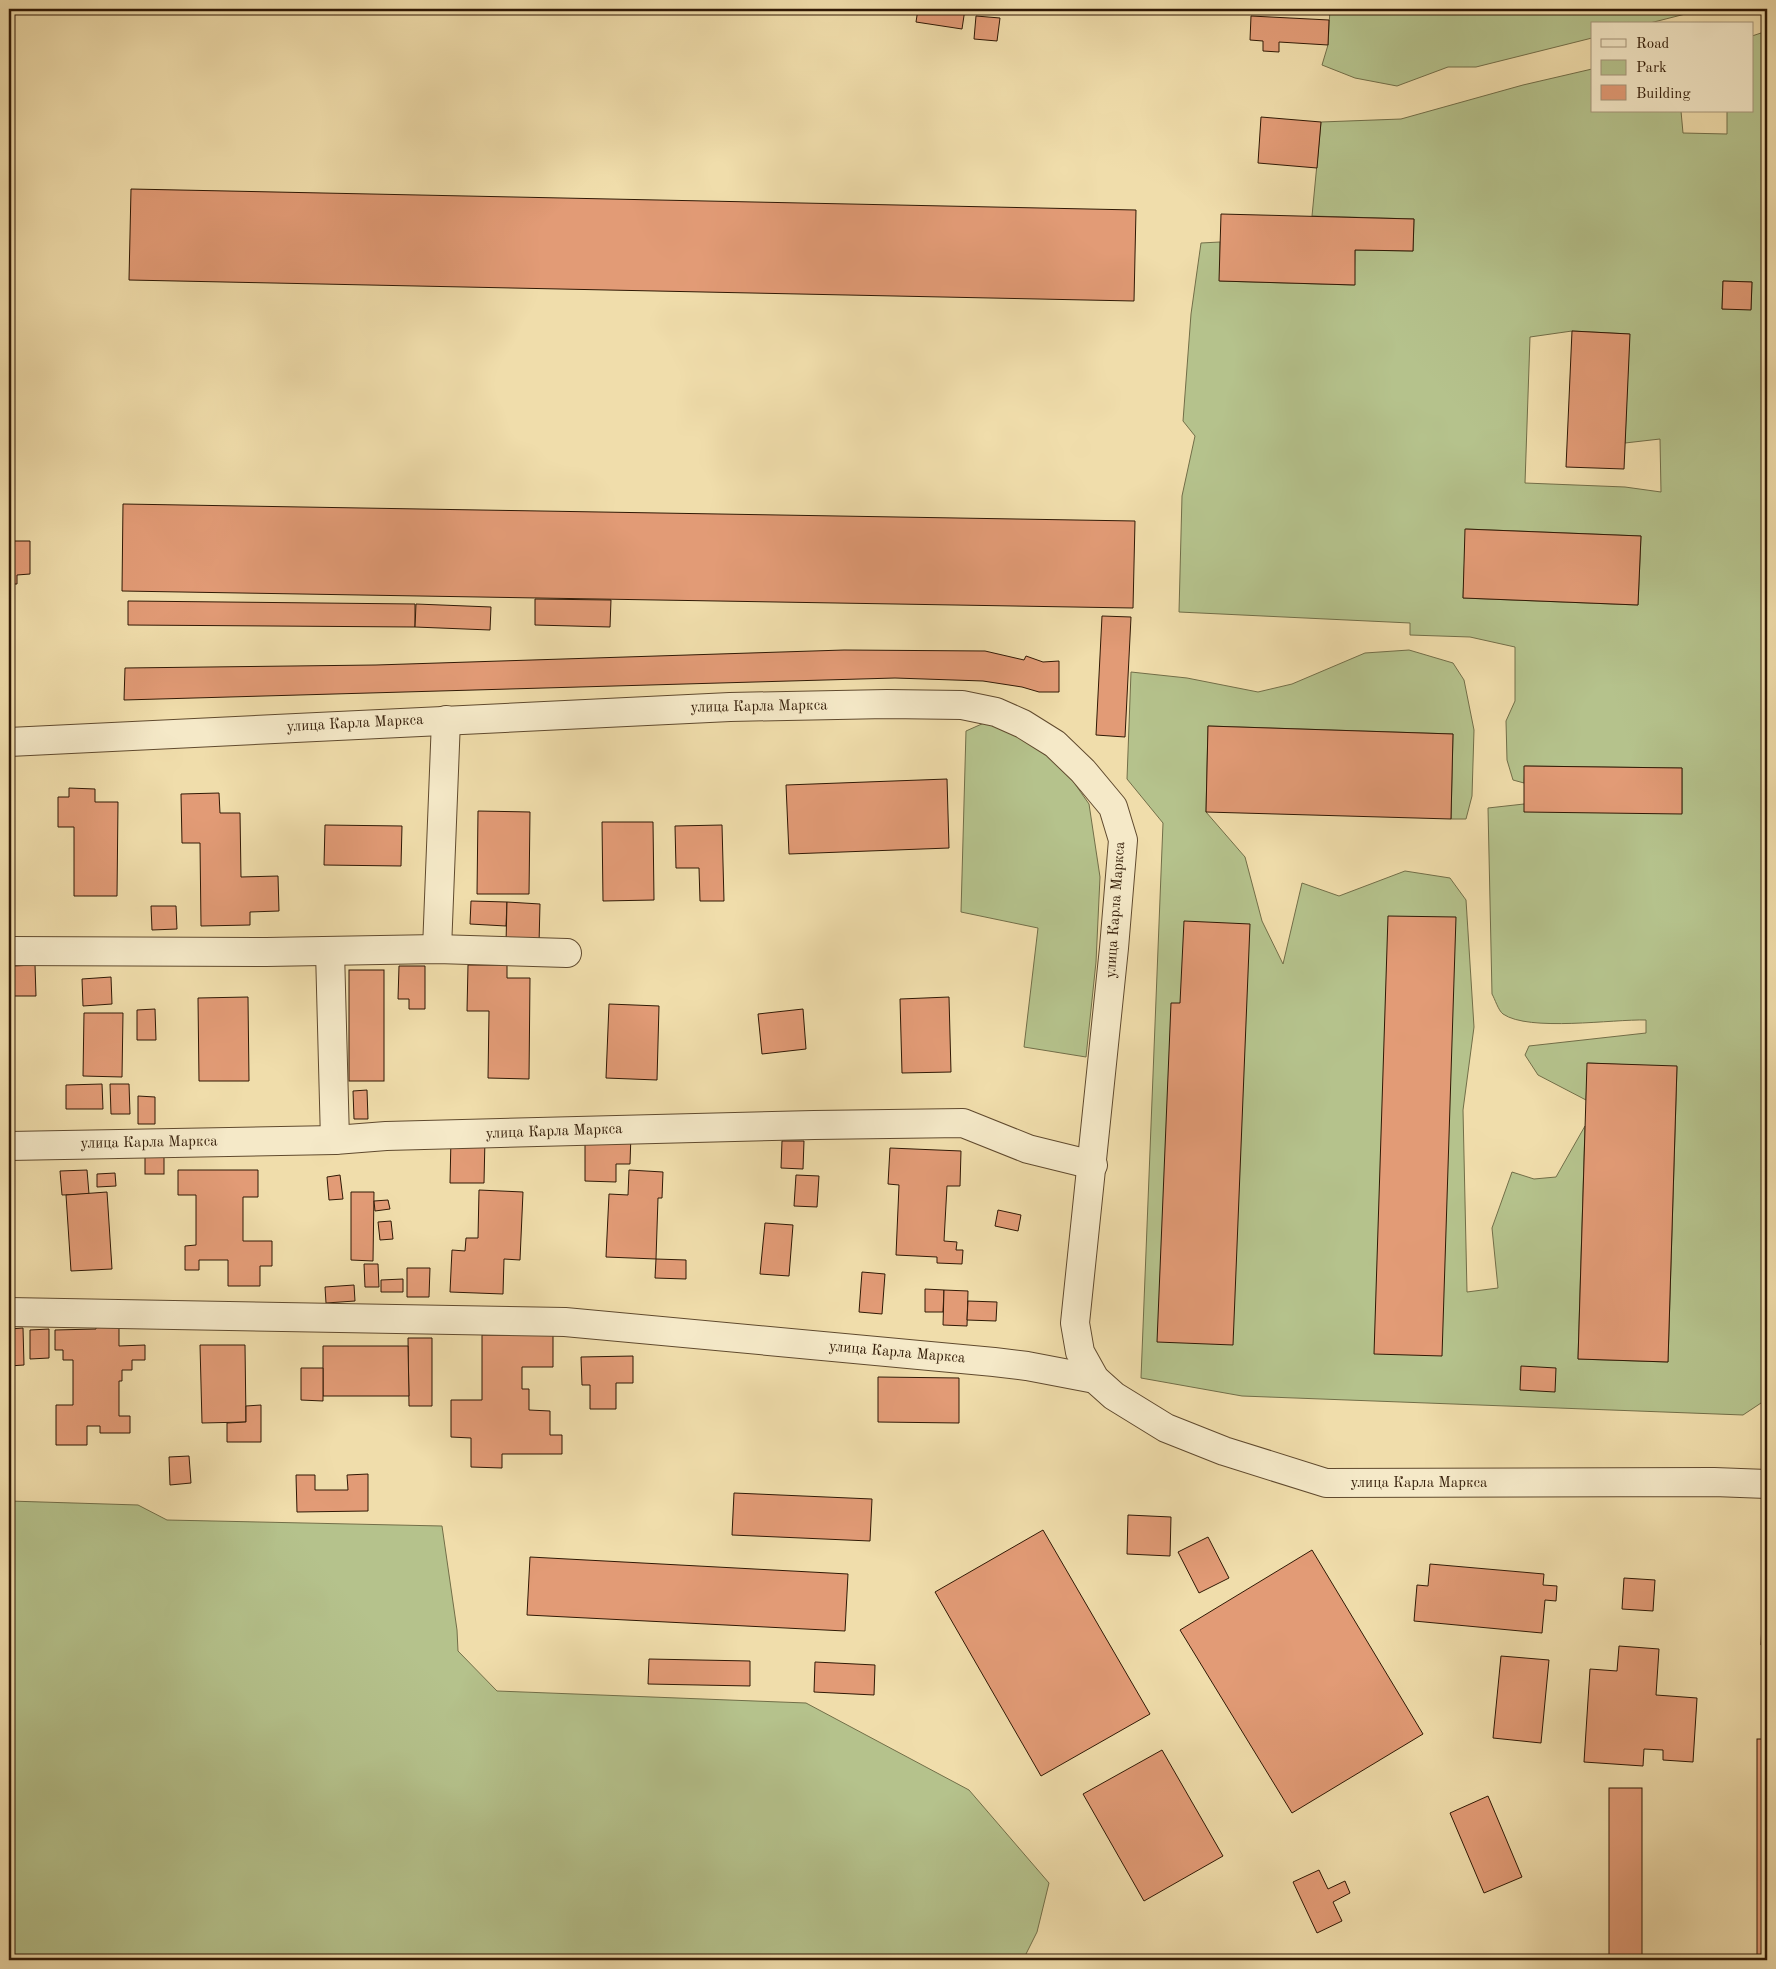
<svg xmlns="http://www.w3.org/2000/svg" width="1776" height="1969" font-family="'Old Standard TT',serif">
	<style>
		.green { fill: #b5c28c; stroke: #726e48; fill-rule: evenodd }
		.building { fill: #e29b76; stroke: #301905 }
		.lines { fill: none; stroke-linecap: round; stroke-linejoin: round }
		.minor-casing { stroke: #604a2e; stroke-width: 30 }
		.minor { stroke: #f5e9c8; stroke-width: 28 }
		.labels { text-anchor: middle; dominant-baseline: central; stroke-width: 4.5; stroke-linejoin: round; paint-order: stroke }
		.street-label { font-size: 15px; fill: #301905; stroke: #f5e9c8 }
	</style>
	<rect width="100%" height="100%" fill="#f0ddab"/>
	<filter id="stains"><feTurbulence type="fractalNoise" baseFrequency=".004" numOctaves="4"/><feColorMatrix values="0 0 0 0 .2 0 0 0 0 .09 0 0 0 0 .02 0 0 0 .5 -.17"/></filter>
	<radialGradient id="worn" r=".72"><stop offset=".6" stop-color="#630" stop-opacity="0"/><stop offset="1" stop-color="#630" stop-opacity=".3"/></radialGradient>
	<!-- green -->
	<g class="green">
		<path d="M1330,9H1705L1646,24H1592V38L1476,67H1448L1397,86L1355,78L1322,65L1328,45Z"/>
		<path d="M1767,31V1399L1743,1415L1242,1396L1141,1378L1163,823L1127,779L1131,672L1187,678L1258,692L1292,684L1365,653L1409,650L1453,663L1464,680L1474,730L1472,796L1466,819H1451L1453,734L1208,726L1206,812L1245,857L1262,921L1283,964L1302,883L1339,896L1405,871L1450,878L1466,900L1474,1027L1463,1110L1467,1292L1498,1288L1492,1228L1512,1172L1534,1179L1556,1177L1585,1126L1578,1359L1668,1362L1677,1067L1588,1063L1586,1100L1538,1075L1525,1055L1529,1046L1646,1033V1020C1613,1019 1529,1032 1503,1014C1498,1010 1495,999 1492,994L1488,808L1524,804L1682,813V768L1525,766L1524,783L1513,780L1507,760L1506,721L1515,701V647L1470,637L1410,635V623L1179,612L1182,496L1195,436L1183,421L1191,314L1201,243L1220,242V281L1354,285L1355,250L1413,251L1414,219L1312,216L1321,122L1401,119L1523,85L1592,69V111H1681L1683,133L1727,134V111H1752V36ZM1723,281L1752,282L1751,309H1722ZM1572,331L1629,334L1625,443L1660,439L1661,492L1625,487L1525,483L1530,337ZM1466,529L1641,536L1638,605L1463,598Z"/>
		<path d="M984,723L1016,733L1059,761L1089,804L1100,877L1096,962L1086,1057L1024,1047L1038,928L961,912L966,731Z"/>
		<path d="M9,1501L138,1505L167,1520L442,1526L457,1630L458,1651L497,1691L806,1703L969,1790L1049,1883L1037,1932L1023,1960H9Z"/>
	</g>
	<!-- building -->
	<g class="building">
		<path d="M918,9H965L962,29L916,22Z"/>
		<path d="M976,16L1000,18L997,41L974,39Z"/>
		<path d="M1251,16L1329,20L1328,45L1279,42V52L1263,51V41L1250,40Z"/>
		<path d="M1261,117L1321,122L1317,168L1258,163Z"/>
		<path d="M131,189L1136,210L1134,301L129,280Z"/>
		<path d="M1221,214L1414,219L1413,251L1355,250V285L1219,281Z"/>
		<path d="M1723,281L1752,282L1751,310L1722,309Z"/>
		<path d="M1572,331L1630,334L1624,469L1566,467Z"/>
		<path d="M123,504L1135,521L1133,608L122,591Z"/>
		<path d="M1465,529L1641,536L1638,605L1463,598Z"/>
		<path d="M9,541H30V574L17,575V584H9Z"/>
		<path d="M535,599L611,600L610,627L535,625Z"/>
		<path d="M128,601L415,604V627L128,625Z"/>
		<path d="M416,604L491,607L490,630L415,627Z"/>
		<path d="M1102,616L1131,617L1125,737L1096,735Z"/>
		<path d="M844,650L985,651L1024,660L1026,656L1043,662L1059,661V692H1039L1022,687L983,681L895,678L124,700L125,668L376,665Z"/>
		<path d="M1208,726L1453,734L1451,819L1206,812Z"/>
		<path d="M1524,766L1682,768V814L1524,812Z"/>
		<path d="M947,779L949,848L789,854L786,785Z"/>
		<path d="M69,788L95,789V802H118L117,896H74V827H58V797H69Z"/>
		<path d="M219,793L220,813H240L241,877L278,876L279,911L250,912V925L201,926L200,843H182L181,794Z"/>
		<path d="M478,811L530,812L529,894H477Z"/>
		<path d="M9,816L11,871H9Z"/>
		<path d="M602,822H653L654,900L603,901Z"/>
		<path d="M325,825L402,826L401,866L324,865Z"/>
		<path d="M722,825L724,901H700L699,868H676L675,826Z"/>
		<path d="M471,901L507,902L506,926L470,924Z"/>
		<path d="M507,902L540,904L539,944L506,943Z"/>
		<path d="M151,906H176L177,929L152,930Z"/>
		<path d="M1388,916L1456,917L1442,1356L1374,1354Z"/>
		<path d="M1184,921L1250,924L1233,1345L1157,1342L1171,1003H1180Z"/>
		<path d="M35,965L36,996H14L13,966Z"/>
		<path d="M468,965H507V978H530L529,1079L488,1078L489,1011H467Z"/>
		<path d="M399,966H425V1009H409V999H398Z"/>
		<rect x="349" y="970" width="35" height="111"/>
		<path d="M111,977L112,1004L83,1006L82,979Z"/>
		<path d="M248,997L249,1081H199L198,998Z"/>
		<path d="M949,997L951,1072L902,1073L900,999Z"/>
		<path d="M609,1004L659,1006L657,1080L606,1078Z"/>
		<path d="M155,1009L156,1040H137V1010Z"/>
		<path d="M803,1009L806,1049L762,1054L758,1014Z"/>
		<path d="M84,1013H123L122,1077L83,1076Z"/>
		<path d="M1587,1063L1677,1066L1668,1362L1578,1359Z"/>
		<path d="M102,1084L103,1109H66V1085Z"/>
		<path d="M110,1084H129L130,1114H111Z"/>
		<path d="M367,1090L368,1119H354L353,1091Z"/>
		<path d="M138,1096L155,1097V1124H138Z"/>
		<path d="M631,1134L630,1164H616V1182L585,1181V1142Z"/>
		<path d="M451,1138H485L484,1183H450Z"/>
		<path d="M782,1141H804L803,1169L781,1168Z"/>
		<rect x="145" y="1145" width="19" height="29"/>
		<path d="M890,1148L961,1151L960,1186H947L944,1241L957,1242L956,1250H963L962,1264L937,1263V1257L896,1255L899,1185L888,1184Z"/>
		<path d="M87,1170L89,1194L62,1195L60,1171Z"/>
		<path d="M178,1170H258V1197H243V1241H272V1266H260V1286H228V1260H199V1270H185V1246L196,1245V1195H178Z"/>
		<path d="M629,1170L663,1172L662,1198H658L656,1259L606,1257L609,1194L628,1195Z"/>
		<path d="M115,1173L116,1186L97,1187V1174Z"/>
		<path d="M340,1175L343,1199L329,1200L327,1177Z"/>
		<path d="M796,1175L819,1176L817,1207L794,1206Z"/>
		<path d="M479,1190L523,1192L520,1260L504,1259L503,1294L450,1292L452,1250L465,1251L466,1238H478Z"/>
		<path d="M107,1192L112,1269L71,1271L66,1195Z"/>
		<path d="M351,1192H374L373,1261L351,1260Z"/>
		<path d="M388,1200L390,1209L375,1211L374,1201Z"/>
		<rect x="9" y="1206" width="2" height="24"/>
		<path d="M998,1210L1021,1215L1018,1231L995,1226Z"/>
		<path d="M391,1221L393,1239L380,1240L378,1222Z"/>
		<path d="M765,1223L793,1225L789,1276L760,1274Z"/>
		<path d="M656,1259L686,1260V1279L655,1278Z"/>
		<path d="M364,1264H378L379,1287H365Z"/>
		<path d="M407,1268H430L429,1297H407Z"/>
		<path d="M862,1272L885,1274L882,1314L859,1312Z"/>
		<path d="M403,1279V1292H381V1280Z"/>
		<path d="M354,1285L355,1301L326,1303L325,1287Z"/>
		<path d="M925,1289L944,1290L943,1312H925Z"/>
		<path d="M944,1290L968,1291L967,1326L943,1325Z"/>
		<path d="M968,1301L997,1302L996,1321L967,1320Z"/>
		<path d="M96,1325H119V1346L145,1345V1360H132V1370H122V1381H119V1416H130V1433H100V1426H87V1445H56V1405H73V1360H63V1350H55V1330L96,1329Z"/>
		<path d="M23,1328L24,1365L9,1366V1329Z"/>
		<path d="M49,1329V1358L30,1359V1330Z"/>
		<path d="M482,1335H553V1367H522V1389H529V1410L550,1411V1435H562V1454H502V1468L471,1467V1438L451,1437V1400H482Z"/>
		<path d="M408,1338H432V1406H409Z"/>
		<path d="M200,1345H245L246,1422L202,1423Z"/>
		<path d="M323,1346H408L409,1396H323Z"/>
		<path d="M633,1356V1383H616V1409H590V1385H582L581,1357Z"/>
		<path d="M1521,1366L1556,1368L1555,1392L1520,1390Z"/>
		<path d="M301,1368H323V1401L301,1400Z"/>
		<path d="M878,1377L959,1378V1423L878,1422Z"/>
		<path d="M261,1405V1442H227V1423L246,1422V1406Z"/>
		<path d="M189,1456L191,1483L170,1485L169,1457Z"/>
		<path d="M368,1474V1511L297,1512L296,1475H315V1490H348L347,1475Z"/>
		<path d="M734,1493L872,1499L870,1541L732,1535Z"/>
		<path d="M1128,1515L1171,1517L1170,1556L1127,1554Z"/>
		<path d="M1043,1530L1150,1714L1041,1776L935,1592Z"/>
		<path d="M1208,1537L1229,1578L1199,1593L1178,1552Z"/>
		<path d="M1312,1550L1423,1734L1292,1813L1180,1630Z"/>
		<path d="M530,1557L848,1574L845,1631L527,1615Z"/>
		<path d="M1430,1564L1544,1574L1543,1585L1557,1586L1556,1601L1545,1600L1542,1633L1414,1621L1417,1585L1428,1586Z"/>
		<path d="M1764,1576H1767V1646L1761,1645Z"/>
		<path d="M1624,1578L1655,1580L1653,1611L1622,1609Z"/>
		<path d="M1619,1646L1659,1649L1656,1695L1697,1698L1693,1762L1663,1760V1750L1644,1749L1643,1766L1584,1762L1590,1669L1617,1671Z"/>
		<path d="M1501,1656L1549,1660L1541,1743L1493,1738Z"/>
		<path d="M649,1659L750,1661V1686L648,1684Z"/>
		<path d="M815,1662L875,1665L874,1695L814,1692Z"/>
		<rect x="1757" y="1739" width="10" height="221"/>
		<path d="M1162,1750L1223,1856L1144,1901L1083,1794Z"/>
		<rect x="1609" y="1788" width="33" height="172"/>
		<path d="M1488,1796L1522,1877L1484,1893L1450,1813Z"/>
		<path d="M1319,1870L1328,1889L1345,1881L1350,1893L1333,1902L1342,1921L1317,1933L1293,1882Z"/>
	</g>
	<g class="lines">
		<!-- minor casing -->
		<g class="minor-casing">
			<g id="minor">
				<path d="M9,742L730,707L887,704L962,705L996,712L1023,724L1055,744L1083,771L1113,807L1123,840L1114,948L1075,1323L1080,1352L1095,1379L1114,1396L1166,1428L1224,1451L1326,1483L1714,1482L1767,1484"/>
				<path d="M437,949L446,720"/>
				<path d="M9,951L266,952L437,949L567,953"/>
				<path d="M330,951L335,1140"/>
				<path d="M9,1146L335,1140L386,1136L814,1125L963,1123L1028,1149L1093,1165"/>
				<path d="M9,1312L565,1322L994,1362L1027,1366L1095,1379"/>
			</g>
		</g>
		<!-- minor -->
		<use href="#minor" class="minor"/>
	</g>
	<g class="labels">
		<!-- street labels -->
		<g class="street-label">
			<text transform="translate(759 707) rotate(-1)">улица Карла Маркса</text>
			<text transform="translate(355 724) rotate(-3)">улица Карла Маркса</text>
			<text transform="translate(1116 910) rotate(-86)">улица Карла Маркса</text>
			<text transform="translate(554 1132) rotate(-2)">улица Карла Маркса</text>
			<text transform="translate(149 1143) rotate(-1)">улица Карла Маркса</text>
			<text transform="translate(897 1353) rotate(5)">улица Карла Маркса</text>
			<text x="1419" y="1483">улица Карла Маркса</text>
		</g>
	</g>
	<!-- margin -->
	<rect width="1776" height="1969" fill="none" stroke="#f0ddab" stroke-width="30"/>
	<rect x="10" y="10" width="1756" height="1949" fill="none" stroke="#301905" stroke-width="2.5"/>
	<rect x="15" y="15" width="1746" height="1939" fill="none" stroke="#301905"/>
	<!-- legend -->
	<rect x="1591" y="22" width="162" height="90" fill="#f5e9c8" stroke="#a6967a"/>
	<rect x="1601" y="39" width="25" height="8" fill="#f5e9c8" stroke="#a6967a"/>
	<text x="1636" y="48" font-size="15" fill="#301905">Road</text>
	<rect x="1601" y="60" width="25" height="15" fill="#b5c28c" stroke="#a6967a"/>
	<text x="1636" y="72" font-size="15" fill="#301905">Park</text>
	<rect x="1601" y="85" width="25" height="15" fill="#e29b76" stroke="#a6967a"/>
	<text x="1636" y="98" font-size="15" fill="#301905">Building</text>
	<rect width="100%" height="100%" filter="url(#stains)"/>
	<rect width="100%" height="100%" fill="url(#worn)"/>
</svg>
